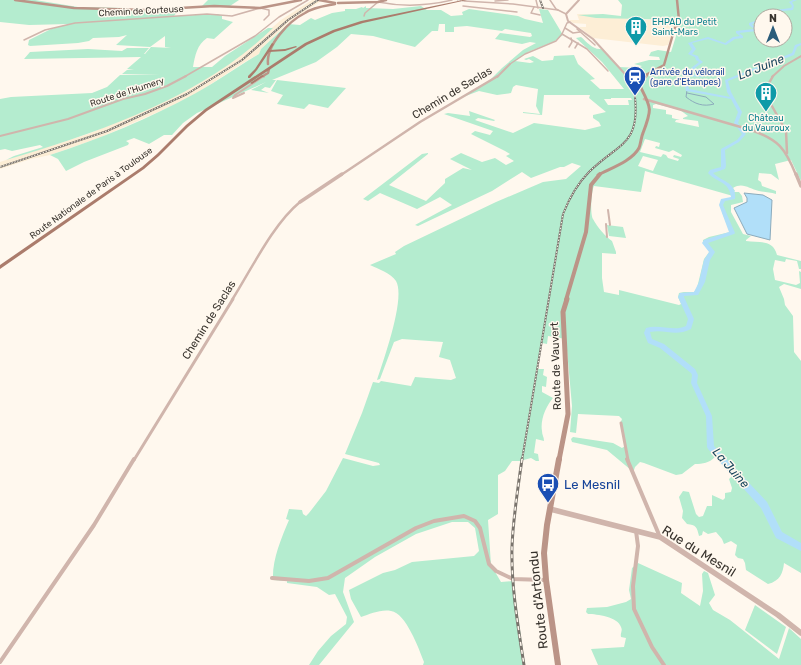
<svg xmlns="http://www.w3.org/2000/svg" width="801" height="665" font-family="Rubik,sans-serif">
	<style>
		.built { fill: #fdeed6 }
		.green { fill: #b4eccf; fill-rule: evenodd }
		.water { fill: #b1dff9; stroke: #8cabbc }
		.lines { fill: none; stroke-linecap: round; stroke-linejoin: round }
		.stream { stroke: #8cabbc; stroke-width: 1 }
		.river { fill: #b1dff9; fill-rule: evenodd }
		.minor-tunnel { stroke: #d7d0c7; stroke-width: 1.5; stroke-dasharray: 1.5 1; stroke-linecap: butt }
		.pedestrian { stroke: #d0b5ac; stroke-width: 2 }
		.minor-far4 { stroke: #d0b5ac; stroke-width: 1.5 }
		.minor-far3 { stroke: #d0b5ac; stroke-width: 2 }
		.minor-far2 { stroke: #d0b5ac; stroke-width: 2.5 }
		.minor-far1 { stroke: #d0b5ac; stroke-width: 3 }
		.minor { stroke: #d0b5ac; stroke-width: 4 }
		.tertiary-far3 { stroke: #d0b5ac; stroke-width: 2 }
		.tertiary-far2 { stroke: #d0b5ac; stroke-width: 2.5 }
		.tertiary-far1 { stroke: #d0b5ac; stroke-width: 3.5 }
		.tertiary { stroke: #d0b5ac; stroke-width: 5.5 }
		.secondary-far4 { stroke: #bb9487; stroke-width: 2.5 }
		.secondary-far3 { stroke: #bb9487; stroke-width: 3 }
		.secondary-far2 { stroke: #bb9487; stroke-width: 4 }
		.secondary-far1 { stroke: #bb9487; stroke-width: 5 }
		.secondary { stroke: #bb9487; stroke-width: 6 }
		.primary { fill: #ab7c6c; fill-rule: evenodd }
		.rail-far1-casing { stroke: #79736c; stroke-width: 2 }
		.rail-casing { stroke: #79736c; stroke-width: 3 }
		.rail-far1 { stroke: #fff8ee; stroke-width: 1; stroke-dasharray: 1.5; stroke-linecap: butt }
		.rail { stroke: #fff8ee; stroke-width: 1.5; stroke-dasharray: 4; stroke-linecap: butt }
		.labels { text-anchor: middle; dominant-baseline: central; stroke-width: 3; stroke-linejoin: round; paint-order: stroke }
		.far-street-label { font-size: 9px; fill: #37322c; stroke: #fff8ee }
		.far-culture-label { font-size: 9px; fill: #0d838f; stroke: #fff8ee; text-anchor: start }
		.far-transit-label { font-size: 9px; fill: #164399; stroke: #fff8ee; text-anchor: start }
		.street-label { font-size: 11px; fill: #37322c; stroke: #fff8ee }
		.water-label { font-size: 12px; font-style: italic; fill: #1a475e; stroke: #fff8ee }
		.near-transit-label { font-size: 13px; fill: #164399; stroke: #fff8ee; text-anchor: start }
		.near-street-label { font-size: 13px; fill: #37322c; stroke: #fff8ee }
	</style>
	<rect width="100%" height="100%" fill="#fff8ee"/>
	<!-- built -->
	<g class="built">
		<path d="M312,0L321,1L290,21L261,49L259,54L248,60L197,93L165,109L99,138L50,155L31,159L0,169V162L88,134L131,116L196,85L220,70L237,58L281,20Z"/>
		<path d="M577,14L608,15L640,20L677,19L668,45L663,46L593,38L579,27H586V24L573,23L569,20H579Z"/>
	</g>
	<!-- green -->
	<g class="green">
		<path d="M0,0H35L78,7L125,8L134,10L180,8L174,16L218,14L222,16V19L233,22L214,39L207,38C197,45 195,55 193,67H212L225,56L268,28H273C203,97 98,133 6,160L14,156L43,147L40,145L12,151L5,149L0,150V99L11,97L92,93L107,87L120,75L160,74H122L127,70H134L127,69L141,57L24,59L30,52L88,49L122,51L127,48H149L144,54L170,55L145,54L151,47L171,48L165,47V36L150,47L116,45L127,35L119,37L93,38L89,41L78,43L30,46L28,45L29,40L51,29L69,24L29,25L0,22Z"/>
		<path d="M208,0H239L230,6H202Z"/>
		<path d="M618,0H801V181L791,160L775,164L779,180L771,174L759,173L758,180L761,182L762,186L776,191V194C770,192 765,192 759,191C749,189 743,182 733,188L735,191L733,192H739L742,196L743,202L731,205V212L743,234L751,236L746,240V241C760,243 773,239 777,255L801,261V269H799L797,261L786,259L785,262L775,260L773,269L775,280L796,285L800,283L799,271L801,272V289L784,284L779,287L784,299L785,305L793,316L794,352L801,361V573L784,563C783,573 780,581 768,584L746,570L745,563L743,559L738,558L735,555L737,545L731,541L724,544L722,539L716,532L708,534L703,531L702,535L699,536C697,527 696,525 687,524L682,518L683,511L679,497L683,491L689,492L696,514L699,517L703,516L707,506H712V495L723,500L725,498V493L731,492L732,488L729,479L736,472C731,463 725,460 715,457C709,463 703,464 695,464L682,474L676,475L644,463L640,462L635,467L634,470H631L607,450L572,442L571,439L573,437L613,443L622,448L625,446L623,431L620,424L622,419L619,416L578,414L576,433L570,432L572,406L566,339L548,336L547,344L542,343L537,369H544L543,375L547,377L546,387L542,386V392L553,398C546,406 540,420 542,431C542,435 544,437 544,441L536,439L534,453L538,454L539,461H536L531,458L520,461H512L505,471L498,475V514L488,520L491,565L501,582L513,581L525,665H423L424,662C419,649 406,613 391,611C381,609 370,614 361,617L351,599L349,590L383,573L395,570L412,562L474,556L479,551L475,528L468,522H452L416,534L375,557L345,578L343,592L354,622L319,665H309L318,651L331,636L346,624L347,617L335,594L329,595L317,587L287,583V581L273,580C272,560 281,539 289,520L286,519L289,509L302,510L303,514L306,516L309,513L326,491L343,458L373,466L380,465L379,463L345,454L362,413L373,382L379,383L381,381L411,386L415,377L451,380L456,378L450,360L439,357L443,342L402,339L394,342L380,379L377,380C383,361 406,298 396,281C391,273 378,269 370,265L396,254L395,252L404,246L496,202L543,182L566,179L581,166L572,163L564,167H560L531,178L522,172L492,191L418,226L415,225L452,205L440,197L417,209L380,193L368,201L363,199L422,154L428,153V154L389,185L426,201L445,183V179L463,168L472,170L450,159L461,153L482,162L495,158L506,165L514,161L506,156L510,154L505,151L471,134L475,131L490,135L493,131L444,114L448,113L470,116L469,111L495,120L494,121L478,118L475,120L513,133L534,123L585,130L601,126L599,122L593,118V115L606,112L589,98L590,95H544L542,115L523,113V112L540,114L536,106L538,89L516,85L513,87L511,93L497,95L479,91L463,97L489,81L502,68L523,50L536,43L530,42L522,44L495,39L500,33L530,37L532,36L531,33L505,29L502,31L467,26L454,27V32H445V24H439L438,31H432L415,47L373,36L351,34L337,47L316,62L272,80H276L270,88L265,87L261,90L269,93L251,90L266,82L197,113L183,123L172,135H164L149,144L134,138L126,141L129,143L128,145L84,162L66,171L58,159L50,155C100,139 150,118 196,93C218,81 238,66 259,54L261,49L288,24L300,25L311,18L315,20L332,13L345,11V9H356L362,7L363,8L366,6V8L393,9L421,6L427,10H441L451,16L463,15L462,12L469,9L518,16L525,19L543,23L539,9L548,10L563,35L555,41L528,52L515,61L530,63L534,62L529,59L526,60L524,59L533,56L542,61L553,60L554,56L574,55L578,64L595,79L590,80L600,89H624L602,62L576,38L581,37C587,42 593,50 601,49L619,67L638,68L642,66L634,64L649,60H660L659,57L649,56L651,52L658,50L671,52L681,20L596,18L578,15L603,14L621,16L622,5ZM761,16H785V40H761ZM611,98H631L632,100H628L629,105H608L604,99H611ZM656,104L680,110L688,116L683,118V119L698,121L699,127L675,122L676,120H680L672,118V115L666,114V110L653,108V105ZM645,139L660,143L659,147L656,146L655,148L669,152L673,150L682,155L681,157L674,155L673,157L679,159L678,161L668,158L666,155L663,154L661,157L640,152ZM643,156L658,160L653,171L638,166ZM645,171L733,196L732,199L723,200L721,204L724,212H722L730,232L709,237L703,240V243L710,251L704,259L697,288L694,292H684L679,293L678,297L681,304L679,305L619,290V295L604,292L602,278V253L616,254V252L612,241C606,237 597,227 593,219C590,214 591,192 594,186L641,192Z"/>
		<path d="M277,80L346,88L328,108L309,104L304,109L277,104L283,95L271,91Z"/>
		<path d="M607,225L623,227L626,238L609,236Z"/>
		<path d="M638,563L682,583L681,593L700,606L703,591L702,574L704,571L708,573L715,595L709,603L713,610L730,620L779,659L789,628L801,639V665H598L591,649L624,647L626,638L621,637C620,633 623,631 621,627C618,617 597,614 588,614L586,612L587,608L607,607L626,602L631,599L629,590L632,568Z"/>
		<path d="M755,605L786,627L777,654L745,630Z"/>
	</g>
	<!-- water -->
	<path class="water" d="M744,193L763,195L772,200L770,240L747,234L734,208L747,202V198Z"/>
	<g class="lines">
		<!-- stream -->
		<path class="stream" d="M687,90L686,97C695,104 703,107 714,104L706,97L687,93"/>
		<!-- river -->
		<g class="river">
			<path d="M793,0H797L792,2L794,6L793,10L772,12L761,16V18L759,16C768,9 779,10 791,8L792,6L789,2Z"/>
			<path d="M761,19V21L752,24L757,29V31L739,33L743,36V38L735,39L726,45L708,39L692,43L696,49L692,54L698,56L699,59L703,62L695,68L704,76L702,77L686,76L689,89L730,97L727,92L725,80L792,53L795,45L801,43V45L797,47L794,55L728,81L731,92L742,112L738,123L746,134L739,142L725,150L726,166L725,169L713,173C722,182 737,182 735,199L725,201L723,205L735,233L734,234L708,243L715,252L710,260L705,282L698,295L684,296V297L694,319L691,329C675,337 666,329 650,332L652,339L664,344L695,369L698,375L697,383L712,416L714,446L767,502L782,532L801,543V551L776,538L761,508L708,449L707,447L706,416L691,383L692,375L691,373L660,348L648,343L644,333L646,328C660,324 674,332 686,326L688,319L678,297L680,293L694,292L699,282L704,260L709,252L702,243L704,240L729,232L719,205L721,199L731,197C729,181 717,183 708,173L710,170L721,167V149L737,140L742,134L734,123L738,112L731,99L686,91L683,74L699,75L691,68L699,62L696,60L695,57L688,54L692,49L688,43L708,37L725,43L733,37L740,36L736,33V31L754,29L749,25V23Z"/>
		</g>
		<!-- minor-tunnel -->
		<path class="minor-tunnel" d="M457,0L464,1"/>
		<!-- pedestrian -->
		<g class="pedestrian">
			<path d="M608,210L610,225"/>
			<path d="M606,224L607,237"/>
		</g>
		<!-- minor-far4 -->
		<g class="minor-far4">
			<path d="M536,0L538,8"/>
			<path d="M550,0L556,9L566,14"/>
			<path d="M464,1L513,4L558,10"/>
			<path d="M495,1L508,0"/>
			<path d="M378,2C403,7 427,6 452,0"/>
			<path d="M463,6L517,12"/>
			<path d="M534,7L531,13L540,15"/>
			<path d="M364,16L365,13L378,2"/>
			<path d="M565,28L573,33L580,32"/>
			<path d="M577,29L595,45"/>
			<path d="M562,34L587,49L608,71"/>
			<path d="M24,40L45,30L75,23L207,14L232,16L260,8L269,10V15L264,20"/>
			<path d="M569,47L572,42L571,38"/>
			<path d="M575,48L578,43"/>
			<path d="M510,64L525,54L556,41L562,34L567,23L570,22"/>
			<path d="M184,77L255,36L279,17L308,0"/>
			<path d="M264,77L265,74"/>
		</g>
		<!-- minor-far3 -->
		<g class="minor-far3">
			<path d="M244,93L233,98L235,95L264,76"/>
			<path d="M0,136L68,119L123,99L145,94L167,86L186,76"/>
		</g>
		<!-- minor-far2 -->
		<path class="minor-far2" d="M232,300C251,270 273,224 300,202"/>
		<!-- minor-far1 -->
		<g class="minor-far1">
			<path d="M621,423L628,460"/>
			<path d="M134,460L233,299"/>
		</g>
		<!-- minor -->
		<g class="minor">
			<path d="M627,459L660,537"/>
			<path d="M636,531L638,546L633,586L634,609L652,647L664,665"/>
			<path d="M272,578L309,581L328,578L416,528L434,521L464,516L475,521L480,528L489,564L496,571L513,579L545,580"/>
			<path d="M0,662L94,525L134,459"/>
		</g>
		<!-- tertiary-far3 -->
		<g class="tertiary-far3">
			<path d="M579,0L566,14L568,21L593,39L625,74L632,77"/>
			<path d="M497,77L510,64"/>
			<path d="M772,77L784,66L801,56"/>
		</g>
		<!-- tertiary-far2 -->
		<g class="tertiary-far2">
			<path d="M629,76L634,78H643"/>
			<path d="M773,76L764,92L786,131L787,153"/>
			<path d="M644,99L751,130C779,140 785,148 796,175"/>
			<path d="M341,175L420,122L498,76"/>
		</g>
		<!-- tertiary-far1 -->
		<g class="tertiary-far1">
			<path d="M796,174L801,186"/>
			<path d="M300,202L342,174"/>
		</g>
		<!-- tertiary -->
		<path class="tertiary" d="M550,509L660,537L778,615L801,633"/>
		<!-- secondary-far4 -->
		<g class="secondary-far4">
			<path d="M15,0L74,8L146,10L214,6L260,8L301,0"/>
			<path d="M319,0L335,3"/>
			<path d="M677,0L679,20L678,26"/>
			<path d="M338,3L378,2L386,0"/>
			<path d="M268,64C266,45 289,21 305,13C314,7 325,6 335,4"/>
			<path d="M263,76L268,73L269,69"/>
			<path d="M642,77L664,65L675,27L678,24"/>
			<path d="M645,77L647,75"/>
		</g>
		<!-- secondary-far3 -->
		<g class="secondary-far3">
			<path d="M637,88L636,82L644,76"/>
			<path d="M598,175C611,168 632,161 639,148C641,143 641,137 643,133C653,107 651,108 639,84L646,76"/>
		</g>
		<!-- secondary-far2 -->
		<path class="secondary-far2" d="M566,300L586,232L591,185L600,174"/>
		<!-- secondary-far1 -->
		<path class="secondary-far1" d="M559,460L568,414L563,312L567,299"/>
		<!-- secondary -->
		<path class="secondary" d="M558,665L546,580L544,553L547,525L559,459"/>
		<!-- primary -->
		<g class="primary">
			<path d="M463,0H467L363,23L335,32L307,45L207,111L188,127L159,156L144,169L0,269V265L142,167L157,154L186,125L205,109L305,43L333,30L361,21Z"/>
			<path d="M272,43L274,44L270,50L285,49L296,46L297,47L285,51L269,52L257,70L250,78H248V76L255,69Z"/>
			<path d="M262,75L264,76L252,84L250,83Z"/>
		</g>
		<!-- rail-far1 casing -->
		<g class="rail-far1-casing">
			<g id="rail-far1">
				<path d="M540,0L543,8"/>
				<path d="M0,167L107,131L187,94L242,60L288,20L318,0"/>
				<path d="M522,460L563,214C569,199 577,184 589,172C618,143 640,146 635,97"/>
			</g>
		</g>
		<!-- rail casing -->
		<g class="rail-casing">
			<path id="rail" d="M522,459C518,488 513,518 512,547C511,586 518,626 524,665"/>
		</g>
		<!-- rail-far1 -->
		<use href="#rail-far1" class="rail-far1"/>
		<!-- rail -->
		<use href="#rail" class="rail"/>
	</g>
	<!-- icons -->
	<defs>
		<g id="building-pin" transform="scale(1.15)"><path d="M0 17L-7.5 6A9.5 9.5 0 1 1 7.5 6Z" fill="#0f9aa8" stroke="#fff8ee"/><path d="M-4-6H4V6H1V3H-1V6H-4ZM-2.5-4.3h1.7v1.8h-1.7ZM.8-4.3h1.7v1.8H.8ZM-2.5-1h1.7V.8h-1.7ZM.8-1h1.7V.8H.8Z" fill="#fff"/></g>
		<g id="station-pin" transform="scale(1.15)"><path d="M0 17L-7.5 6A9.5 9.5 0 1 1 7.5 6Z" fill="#1a4fb4" stroke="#fff8ee"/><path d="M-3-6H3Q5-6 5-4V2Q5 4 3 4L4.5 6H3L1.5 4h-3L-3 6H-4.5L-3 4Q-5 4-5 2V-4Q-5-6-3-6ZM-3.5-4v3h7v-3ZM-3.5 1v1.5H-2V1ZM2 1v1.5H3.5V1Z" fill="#fff"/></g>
		<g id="bus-pin" transform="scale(1.15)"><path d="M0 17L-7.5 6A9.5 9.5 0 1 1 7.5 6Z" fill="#1a4fb4" stroke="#fff8ee"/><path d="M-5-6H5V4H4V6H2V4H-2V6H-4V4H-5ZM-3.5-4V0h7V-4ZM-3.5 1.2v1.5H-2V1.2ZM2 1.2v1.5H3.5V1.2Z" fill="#fff"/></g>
	</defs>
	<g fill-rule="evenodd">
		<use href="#building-pin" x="636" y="27"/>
		<use href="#station-pin" x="635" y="77"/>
		<use href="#building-pin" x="766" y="93"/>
		<use href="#bus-pin" x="548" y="484"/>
	</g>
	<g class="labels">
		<!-- far-street labels -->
		<g class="far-street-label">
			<text transform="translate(141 11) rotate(-3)">Chemin de Corteuse</text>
			<text transform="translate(127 92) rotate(-18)">Route de l'Humery</text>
			<text transform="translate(91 193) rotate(-36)">Route Nationale de Paris à Toulouse</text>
		</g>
		<!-- far-culture labels -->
		<g class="far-culture-label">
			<text x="652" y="22">EHPAD du Petit<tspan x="652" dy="10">Saint-Mars</tspan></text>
			<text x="766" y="118" text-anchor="middle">Château<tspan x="766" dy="10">du Vauroux</tspan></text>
		</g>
		<!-- far-transit labels -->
		<g class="far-transit-label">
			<text x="650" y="72">Arrivée du vélorail<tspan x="650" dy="10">(gare d'Etampes)</tspan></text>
		</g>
		<!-- street labels -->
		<g class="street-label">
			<text transform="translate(452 93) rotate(-31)">Chemin de Saclas</text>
			<text transform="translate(209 320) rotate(-58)">Chemin de Saclas</text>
			<text transform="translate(556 366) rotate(-92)">Route de Vauvert</text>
		</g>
		<!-- water labels -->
		<g class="water-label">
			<text transform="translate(761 67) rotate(-22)">La Juine</text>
			<text transform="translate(731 468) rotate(49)">La Juine</text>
		</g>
		<!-- near-transit labels -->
		<g class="near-transit-label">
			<text x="564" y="484">Le Mesnil</text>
		</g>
		<!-- near-street labels -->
		<g class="near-street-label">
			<text transform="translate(699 551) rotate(32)">Rue du Mesnil</text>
			<text transform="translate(538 600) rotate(-96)">Route d'Artondu</text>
		</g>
	</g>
	<!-- north arrow -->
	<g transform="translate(773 28)"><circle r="19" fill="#fff8ee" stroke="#afa9a0"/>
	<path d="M0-3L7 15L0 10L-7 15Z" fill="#2a5c7a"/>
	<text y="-6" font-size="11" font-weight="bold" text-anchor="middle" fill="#37322c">N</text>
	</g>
</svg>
